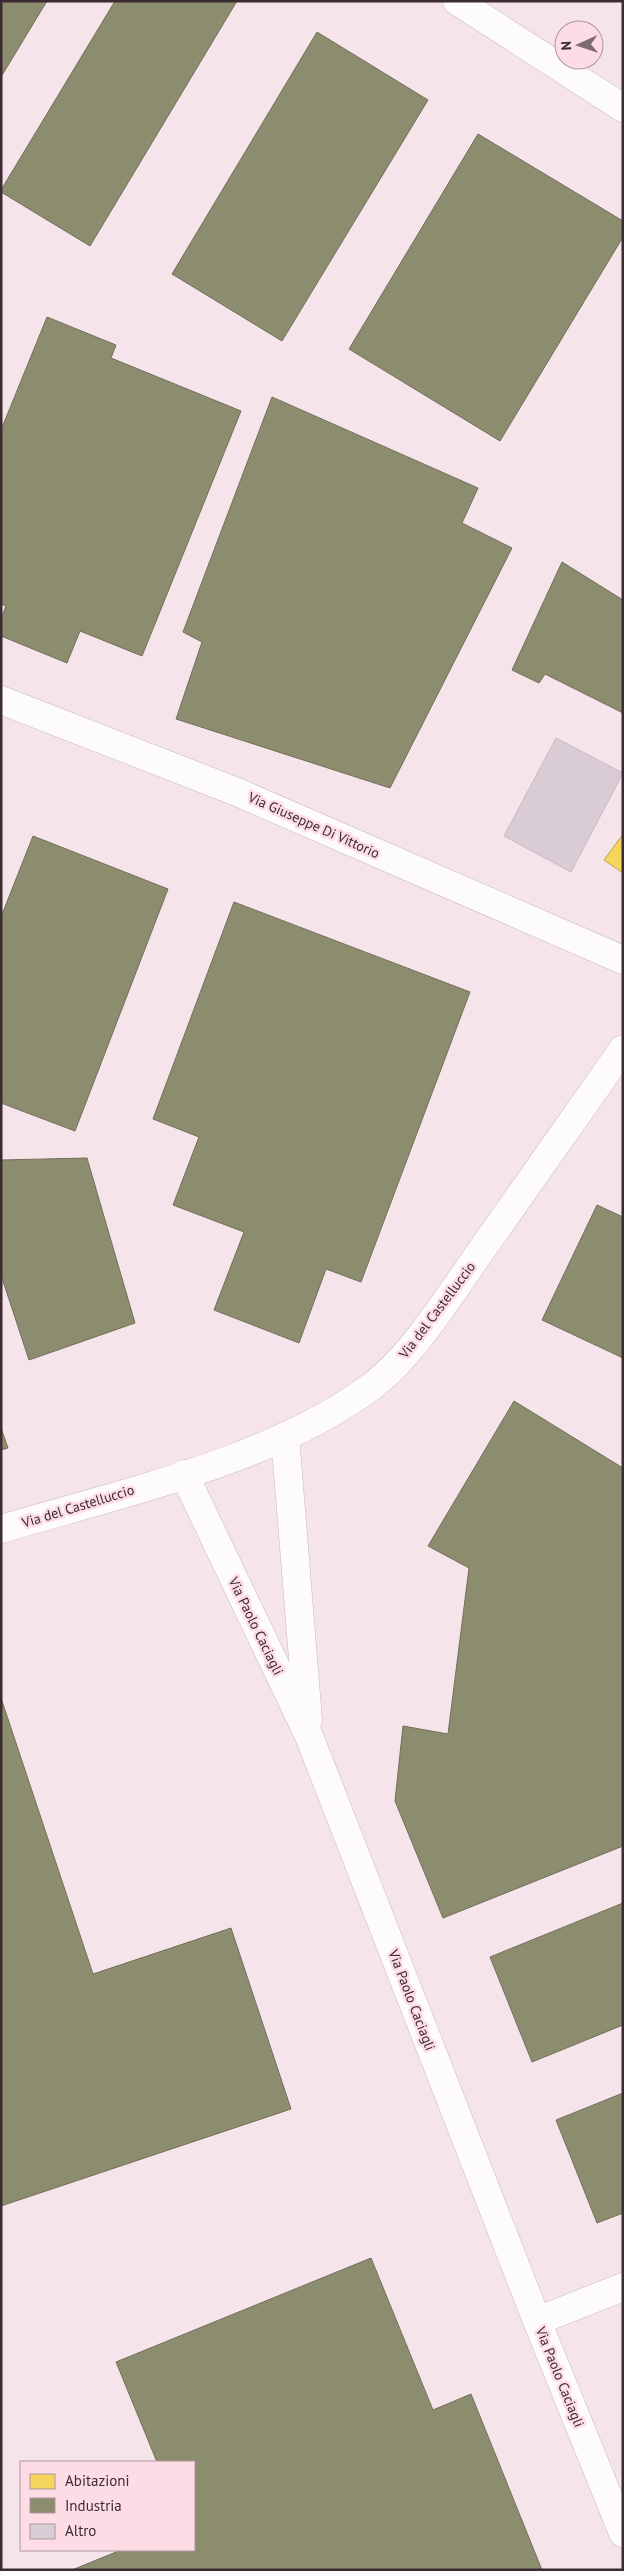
<svg xmlns="http://www.w3.org/2000/svg" width="624" height="2571" font-family="'PT Sans',sans-serif">
	<style>
		.homes { fill: #f6d55c; stroke: #bea24f }
		.industry { fill: #8c8c6e; stroke: #746f5c }
		.building { fill: #d9ccd4; stroke: #c8bbc2 }
		.lines { fill: none; stroke-linecap: round; stroke-linejoin: round }
		.minor-casing { stroke: #cababf; stroke-width: 29 }
		.tertiary-casing { stroke: #cababf; stroke-width: 29 }
		.minor { stroke: #fefbfc; stroke-width: 28 }
		.tertiary { stroke: #fefbfc; stroke-width: 28 }
		.labels { text-anchor: middle; dominant-baseline: central; stroke-width: 5; stroke-linejoin: round; paint-order: stroke }
		.street-label { font-size: 14px; fill: #3b2c31; stroke: #fddce6 }
	</style>
	<rect width="100%" height="100%" fill="#f5e4e9"/>
	<!-- homes -->
	<path class="homes" d="M623,834V873L604,860Z"/>
	<!-- industry -->
	<g class="industry">
		<path d="M1,1H47L1,77Z"/>
		<path d="M115,1H237L90,246L1,192V190Z"/>
		<path d="M317,32L428,100L282,341L172,274Z"/>
		<path d="M478,134L623,221V237L500,441L349,349Z"/>
		<path d="M47,317L116,345L111,358L241,411L142,656L80,631L67,663L1,636V619L6,606L1,604V430Z"/>
		<path d="M272,397L478,488L462,523L512,548L390,788L176,719L202,642L183,632Z"/>
		<path d="M562,562L623,600V713L545,674L539,683L512,670Z"/>
		<path d="M33,836L168,889L75,1131L1,1103V917Z"/>
		<path d="M234,902L470,992L361,1282L326,1269L299,1343L214,1310L244,1232L173,1205L199,1137L153,1119Z"/>
		<path d="M87,1158L135,1323L29,1360L1,1275V1160Z"/>
		<path d="M597,1205L623,1217V1358L542,1320Z"/>
		<path d="M514,1401L623,1468V1846L443,1918L395,1801L403,1726L448,1734L469,1568L428,1546Z"/>
		<path d="M1,1428L8,1448L1,1450Z"/>
		<path d="M1,1698L93,1974L231,1928L291,2109L1,2206Z"/>
		<path d="M623,1903V2025L532,2062L490,1957Z"/>
		<path d="M623,2093V2213L597,2223L556,2120Z"/>
		<path d="M371,2258L433,2410L471,2394L542,2570H72L121,2550H194V2462H157L116,2362Z"/>
	</g>
	<!-- building -->
	<path class="building" d="M556,738L623,773L571,872L504,836Z"/>
	<g class="lines">
		<!-- minor casing -->
		<g class="minor-casing">
			<g id="minor">
				<path d="M457,1L623,108"/>
				<path d="M1,700L237,792L623,960"/>
				<path d="M285,1436L308,1720"/>
				<path d="M184,1474L309,1736L537,2321L623,2533"/>
				<path d="M537,2321L623,2287"/>
			</g>
		</g>
		<!-- tertiary casing -->
		<g class="tertiary-casing">
			<path id="tertiary" d="M1,1529C119,1494 274,1460 372,1386C412,1356 447,1299 476,1258C525,1189 574,1119 623,1049"/>
		</g>
		<!-- minor -->
		<use href="#minor" class="minor"/>
		<!-- tertiary -->
		<use href="#tertiary" class="tertiary"/>
	</g>
	<g class="labels">
		<!-- street labels -->
		<g class="street-label">
			<text transform="translate(314 825) rotate(24)">Via Giuseppe Di Vittorio</text>
			<text transform="translate(437 1310) rotate(-53)">Via del Castelluccio</text>
			<text transform="translate(78 1506) rotate(-17)">Via del Castelluccio</text>
			<text transform="translate(256 1626) rotate(64)">Via Paolo Caciagli</text>
			<text transform="translate(412 2000) rotate(69)">Via Paolo Caciagli</text>
			<text transform="translate(560 2377) rotate(68)">Via Paolo Caciagli</text>
		</g>
	</g>
	<!-- border -->
	<rect width="624" height="2571" fill="none" stroke="#3b2c31" stroke-width="5"/>
	<!-- legend -->
	<rect x="20" y="2461" width="175" height="90" fill="#fddce6" stroke="#af969e"/>
	<rect x="30" y="2474" width="25" height="15" fill="#f6d55c" stroke="#af969e"/>
	<text x="65" y="2486" font-size="15" fill="#3b2c31">Abitazioni</text>
	<rect x="30" y="2498" width="25" height="15" fill="#8c8c6e" stroke="#af969e"/>
	<text x="65" y="2511" font-size="15" fill="#3b2c31">Industria</text>
	<rect x="30" y="2524" width="25" height="15" fill="#d9ccd4" stroke="#af969e"/>
	<text x="65" y="2536" font-size="15" fill="#3b2c31">Altro</text>
	<!-- north arrow -->
	<g transform="translate(579 45) rotate(267)"><circle r="24" fill="#fddce6" stroke="#af969e"/>
	<path d="M0-4L9 19L0 12L-9 19Z" fill="#7c6c71"/>
	<text y="-8" font-size="14" font-weight="bold" text-anchor="middle" fill="#3b2c31">N</text>
	</g>
</svg>
